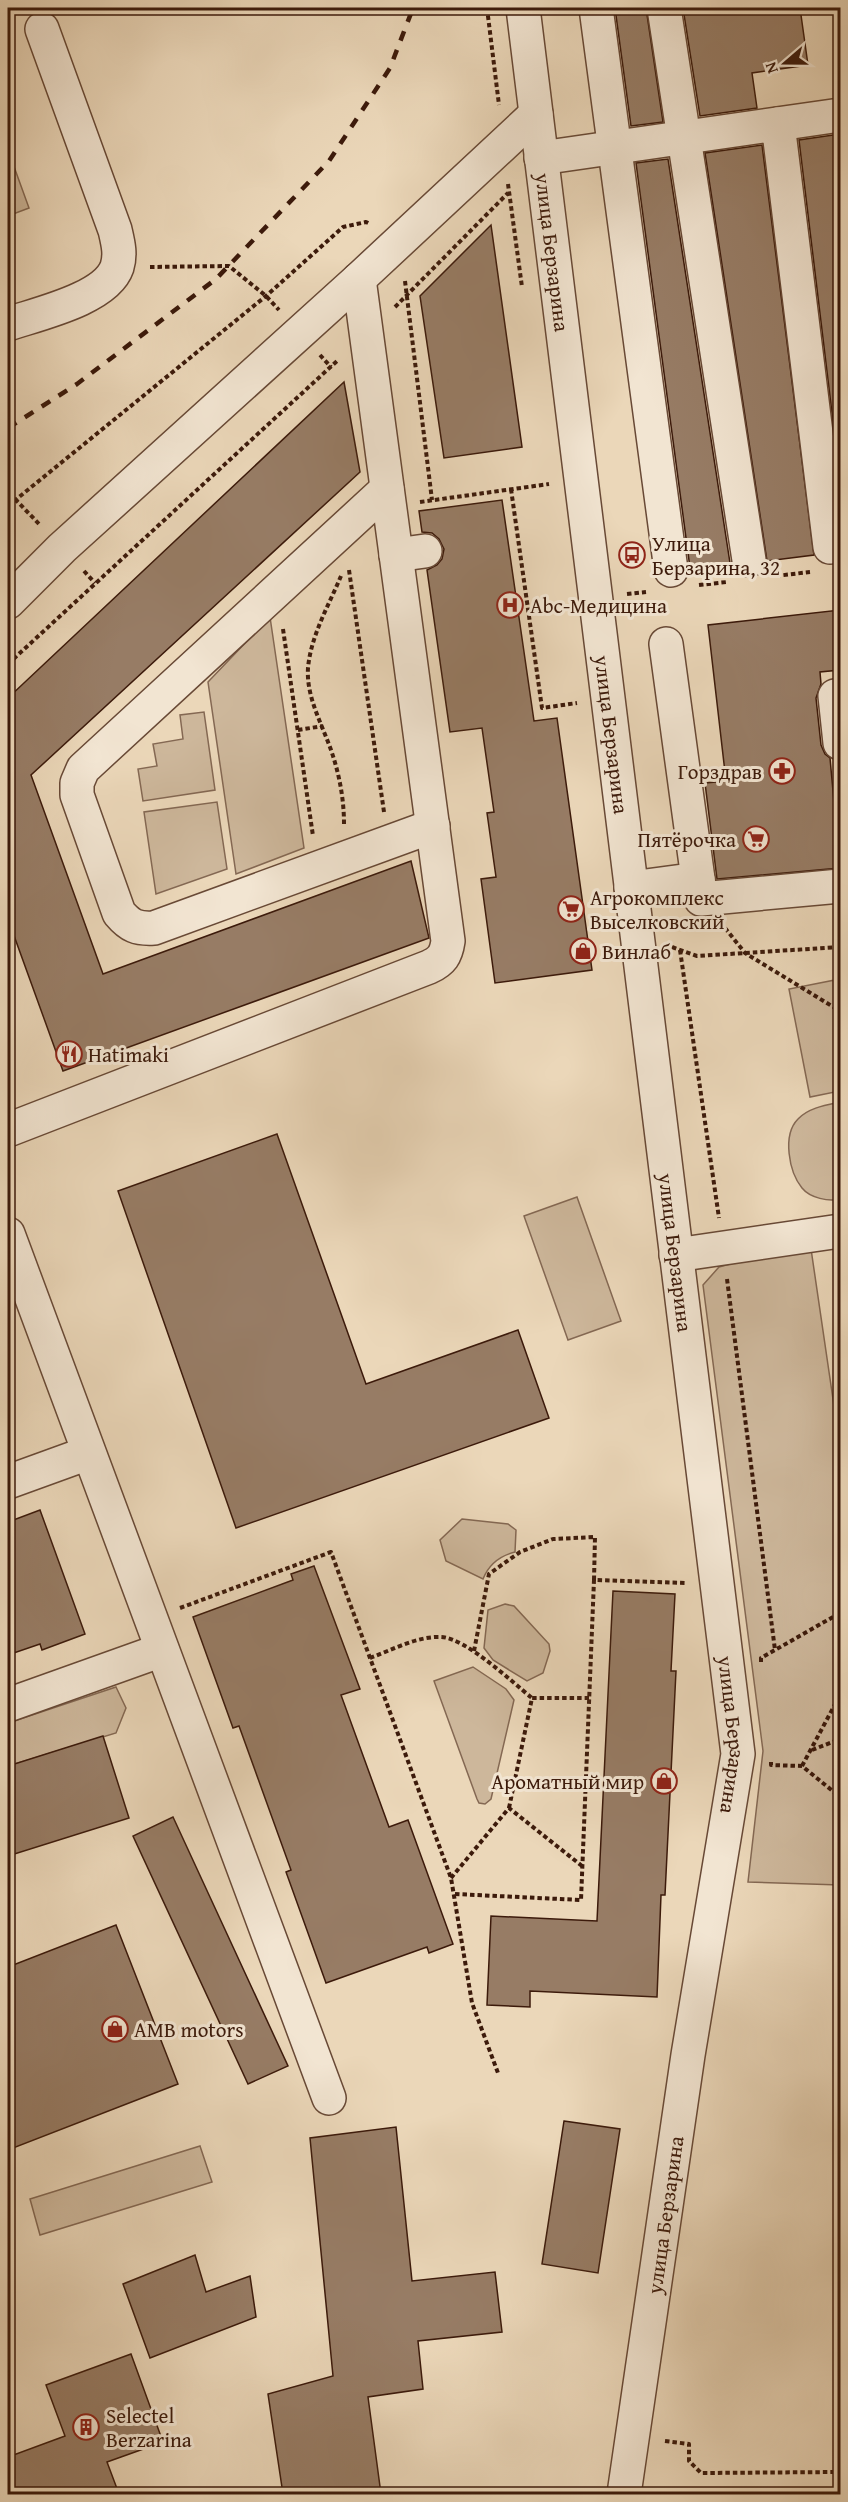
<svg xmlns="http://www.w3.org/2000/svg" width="848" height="2502" font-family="'Gentium Book Plus',serif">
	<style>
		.green { fill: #cdb79b; stroke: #846853; stroke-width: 1.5 }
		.building { fill: #977c65; stroke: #3c1a0b; stroke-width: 1.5 }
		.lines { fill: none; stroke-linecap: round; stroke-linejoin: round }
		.minor-casing { stroke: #684936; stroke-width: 36 }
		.path { stroke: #3c1a0b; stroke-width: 4; stroke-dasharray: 4.5 3; stroke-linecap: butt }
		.minor { stroke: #f2e5d2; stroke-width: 33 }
		.rail { stroke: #3c1a0b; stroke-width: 4.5; stroke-dasharray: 10 10; stroke-linecap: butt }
		.labels { text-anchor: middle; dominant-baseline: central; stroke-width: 6; stroke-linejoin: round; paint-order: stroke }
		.street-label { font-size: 21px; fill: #3c1a0b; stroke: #f2e5d2 }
		.poi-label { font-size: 21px; fill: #3c1a0b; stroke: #f2e5d2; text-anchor: start }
	</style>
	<rect width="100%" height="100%" fill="#ebd7b9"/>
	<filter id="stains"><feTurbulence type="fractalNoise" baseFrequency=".00333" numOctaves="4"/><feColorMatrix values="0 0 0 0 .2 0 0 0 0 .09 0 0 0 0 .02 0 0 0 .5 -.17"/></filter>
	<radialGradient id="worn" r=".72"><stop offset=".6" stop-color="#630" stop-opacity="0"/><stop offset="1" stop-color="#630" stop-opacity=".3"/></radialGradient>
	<!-- green -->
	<g class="green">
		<path d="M8,150L29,208L8,216Z"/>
		<path d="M270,617L304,848L236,874L208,682Z"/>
		<path d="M204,712L215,790L143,801L138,769L157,766L153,744L183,739L180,715Z"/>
		<path d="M217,802L227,869L156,894L144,812Z"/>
		<path d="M840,979V1091L810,1097L789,989Z"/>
		<path d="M840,1102V1199C829,1202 810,1198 802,1188C789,1172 782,1135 798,1119C808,1108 826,1105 840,1102Z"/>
		<path d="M577,1197L621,1321L568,1340L524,1216Z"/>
		<path d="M810,1242L840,1447V1885L748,1882L763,1751L703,1285L719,1267Z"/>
		<path d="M462,1519L508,1524L516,1530L515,1552C499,1556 489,1564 483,1579L446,1561L440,1540Z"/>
		<path d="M505,1604L514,1606L549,1644L550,1651L543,1673L527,1681L493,1660L484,1648L488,1610Z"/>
		<path d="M473,1667L506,1689L514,1700L491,1799L485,1804L479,1803L477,1799L434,1681Z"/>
		<path d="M116,1687L126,1708L116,1733L8,1766V1723Z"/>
		<path d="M200,2146L212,2182L40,2235L30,2199Z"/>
	</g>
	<!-- building -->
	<g class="building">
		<path d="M615,8H646L663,122L631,126Z"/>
		<path d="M683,8H800L808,65L752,73L757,108L700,116Z"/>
		<path d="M840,134V479L799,140Z"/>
		<path d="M762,145L814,555L767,561L705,153Z"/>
		<path d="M668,159L730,563L690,568L636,163Z"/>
		<path d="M491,225L522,447L444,458L420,296Z"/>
		<path d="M344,382L360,472L31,775L103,974L411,861L429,938L63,1071L8,919V698Z"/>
		<path d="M502,500L534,721L557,718L592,970L495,983L481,879L496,877L487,813L494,812L482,728L450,732L427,570L437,565L442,559L444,549L439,539L432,533L422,532L419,511Z"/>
		<path d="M840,610V670L820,672L821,684L816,698L821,745L825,754L830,758L840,868L717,879L705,783L726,781L708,625Z"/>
		<path d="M277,1134L366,1384L518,1330L549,1418L236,1528L118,1191Z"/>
		<path d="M40,1510L85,1634L42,1650L40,1644L8,1655V1522Z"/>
		<path d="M314,1566L360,1689L341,1695L389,1827L408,1820L453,1944L429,1953L427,1947L326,1983L286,1872L291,1870L239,1726L233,1728L193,1617L293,1580L291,1574Z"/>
		<path d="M613,1591L675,1594L671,1671H676L665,1895H661L657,1997L530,1991V2007L487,2005L491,1916L597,1921Z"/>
		<path d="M103,1736L129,1818L8,1856V1766Z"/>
		<path d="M173,1817L288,2066L248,2084L133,1836Z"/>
		<path d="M116,1925L178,2084L8,2150V1967Z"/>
		<path d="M564,2121L620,2129L598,2273L542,2264Z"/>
		<path d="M396,2127L412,2281L495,2272L502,2332L418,2341L423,2389L368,2397L381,2494H283L268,2394L333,2376L310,2138Z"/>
		<path d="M195,2255L206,2292L250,2276L256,2317L150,2358L123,2284Z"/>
		<path d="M131,2354L163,2442L107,2462L119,2494H8V2457L65,2436L46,2385Z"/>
	</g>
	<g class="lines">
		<!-- minor casing -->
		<g class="minor-casing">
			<g id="minor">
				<path id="s1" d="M523,8L738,1754L688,2055L624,2494"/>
				<path d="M596,8L671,570"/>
				<path d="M664,8L749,560"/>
				<path d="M778,124L830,547"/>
				<path d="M541,158L840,115"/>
				<path d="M8,324C37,314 106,299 117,267C121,254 118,243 115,230L42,29"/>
				<path d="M387,489L83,769L77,783V795L119,913C130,926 137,929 154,928L433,826"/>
				<path d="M396,555L425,551"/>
				<path d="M8,602L62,548L359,279L536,114"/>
				<path d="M835,696L840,743"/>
				<path d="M698,879L701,899L840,886"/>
				<path d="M631,888L698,879L666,644"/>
				<path d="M8,1130L429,967C442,961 446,955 448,941L359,279"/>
				<path d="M8,1234L329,2098"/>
				<path d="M676,1255L840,1231"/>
				<path d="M8,1482L88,1453"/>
				<path d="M8,1705L162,1650"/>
			</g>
		</g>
		<!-- path -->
		<g class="path">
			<path d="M487,8L499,105"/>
			<path d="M508,184L522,287"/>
			<path d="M150,267L229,266L266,296L279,310"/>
			<path d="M405,281L432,500"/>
			<path d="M395,307L508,193"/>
			<path d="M320,355L331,367"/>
			<path d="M511,489L542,708L577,703"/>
			<path d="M15,499L40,525"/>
			<path d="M420,502L549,484"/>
			<path d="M8,506L266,296L343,227L366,222L370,224"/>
			<path d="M349,570L384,812"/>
			<path d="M84,571L95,583"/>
			<path d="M341,576C329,605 311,635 308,668C306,699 324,727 333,756C340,778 344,801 344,824"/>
			<path d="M776,576L810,572"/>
			<path d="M699,585L727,582"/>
			<path d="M627,594L646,592"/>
			<path d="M283,629L313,836"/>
			<path d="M8,664L337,361"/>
			<path d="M298,730L323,726"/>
			<path d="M725,928L745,953L840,1011"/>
			<path d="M672,947L697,956L840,947"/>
			<path d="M680,950L719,1218"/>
			<path d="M727,1279L775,1650"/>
			<path d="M180,1608L331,1552L451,1878L472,2003L498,2073"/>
			<path d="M474,1651L489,1574L520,1552L553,1539L595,1537L594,1580"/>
			<path d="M370,1658C392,1650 417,1636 441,1637C466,1638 512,1682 532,1698"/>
			<path d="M761,1662V1658L840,1613"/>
			<path d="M812,1750L840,1739"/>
			<path d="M771,1762V1765L802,1766L840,1797"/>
			<path d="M802,1766L840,1695"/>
			<path d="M509,1808L532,1698H589"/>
			<path d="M451,1878L509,1808L582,1866"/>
			<path d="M455,1894L581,1900L594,1580L686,1583"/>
			<path d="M665,2441L689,2444V2461L701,2473L840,2472"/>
		</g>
		<!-- minor -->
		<use href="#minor" class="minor"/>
		<!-- rail -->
		<path class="rail" d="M8,428L77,384L216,279L329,161L390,68L413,8"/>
	</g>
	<!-- icons -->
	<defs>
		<g id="bus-ring" transform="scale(1.35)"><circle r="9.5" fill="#f2e5d2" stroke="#8f2418" stroke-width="1.5"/><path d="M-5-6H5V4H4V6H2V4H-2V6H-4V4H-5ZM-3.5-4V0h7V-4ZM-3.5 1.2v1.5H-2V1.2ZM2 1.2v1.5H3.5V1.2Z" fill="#8f2418"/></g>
		<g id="hospital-ring" transform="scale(1.35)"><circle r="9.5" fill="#f2e5d2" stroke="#8f2418" stroke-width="1.5"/><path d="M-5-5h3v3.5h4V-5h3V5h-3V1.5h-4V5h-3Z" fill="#8f2418"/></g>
		<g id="pharmacy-ring" transform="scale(1.35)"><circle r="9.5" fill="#f2e5d2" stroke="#8f2418" stroke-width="1.5"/><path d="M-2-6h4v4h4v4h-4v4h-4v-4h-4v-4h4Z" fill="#8f2418"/></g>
		<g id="supermarket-ring" transform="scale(1.35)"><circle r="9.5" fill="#f2e5d2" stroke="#8f2418" stroke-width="1.5"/><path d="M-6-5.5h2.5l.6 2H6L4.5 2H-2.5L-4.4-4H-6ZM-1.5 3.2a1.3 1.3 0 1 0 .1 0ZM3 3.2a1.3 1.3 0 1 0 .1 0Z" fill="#8f2418"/></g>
		<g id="shop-ring" transform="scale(1.35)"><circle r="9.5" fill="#f2e5d2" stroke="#8f2418" stroke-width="1.5"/><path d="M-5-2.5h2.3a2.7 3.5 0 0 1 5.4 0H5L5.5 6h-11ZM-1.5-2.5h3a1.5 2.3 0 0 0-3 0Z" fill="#8f2418"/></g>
		<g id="restaurant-ring" transform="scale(1.35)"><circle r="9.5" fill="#f2e5d2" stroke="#8f2418" stroke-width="1.5"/><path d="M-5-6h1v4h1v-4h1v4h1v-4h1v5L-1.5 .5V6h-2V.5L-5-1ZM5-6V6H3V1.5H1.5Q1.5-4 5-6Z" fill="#8f2418"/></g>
		<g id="building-ring" transform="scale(1.35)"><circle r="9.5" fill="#f2e5d2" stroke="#8f2418" stroke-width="1.5"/><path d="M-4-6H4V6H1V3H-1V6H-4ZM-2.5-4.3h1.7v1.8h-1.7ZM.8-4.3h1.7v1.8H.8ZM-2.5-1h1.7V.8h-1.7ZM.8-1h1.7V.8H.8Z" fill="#8f2418"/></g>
	</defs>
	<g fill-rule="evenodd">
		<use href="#bus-ring" x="632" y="555"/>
		<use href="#hospital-ring" x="510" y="605"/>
		<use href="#pharmacy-ring" x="782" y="771"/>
		<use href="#supermarket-ring" x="756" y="839"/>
		<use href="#supermarket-ring" x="571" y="909"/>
		<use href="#shop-ring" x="583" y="951"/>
		<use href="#restaurant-ring" x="69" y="1054"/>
		<use href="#shop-ring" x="664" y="1781"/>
		<use href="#shop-ring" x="115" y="2029"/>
		<use href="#building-ring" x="86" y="2427"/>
	</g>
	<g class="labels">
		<!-- street labels -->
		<g class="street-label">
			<text stroke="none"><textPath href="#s1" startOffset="246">улица Берзарина</textPath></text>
			<text stroke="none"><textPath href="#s1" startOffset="732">улица Берзарина</textPath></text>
			<text stroke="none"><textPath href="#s1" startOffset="1254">улица Берзарина</textPath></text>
			<text stroke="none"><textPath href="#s1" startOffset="1740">улица Берзарина</textPath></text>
			<text transform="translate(665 2215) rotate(-82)">улица Берзарина</text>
		</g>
		<!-- poi labels -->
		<g class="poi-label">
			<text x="652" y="543">Улица<tspan x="652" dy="24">Берзарина, 32</tspan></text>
			<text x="530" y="605">Abc-Медицина</text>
			<text x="762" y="771" text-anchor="end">Горздрав</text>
			<text x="736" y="839" text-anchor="end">Пятёрочка</text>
			<text x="590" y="897">Агрокомплекс<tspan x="590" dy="24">Выселковский</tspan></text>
			<text x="602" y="951">Винлаб</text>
			<text x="88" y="1054">Hatimaki</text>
			<text x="644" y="1781" text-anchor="end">Ароматный мир</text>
			<text x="134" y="2029">AMB motors</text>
			<text x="106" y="2415">Selectel<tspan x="106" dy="24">Berzarina</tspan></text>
		</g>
	</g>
	<!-- margin -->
	<rect width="848" height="2502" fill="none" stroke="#ebd7b9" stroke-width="30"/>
	<rect x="9" y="9" width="830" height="2484" fill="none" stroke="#3c1a0b" stroke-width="3"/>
	<rect x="15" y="15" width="818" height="2472" fill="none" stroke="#3c1a0b" stroke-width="1.5"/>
	<!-- north arrow -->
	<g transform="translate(785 63) rotate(250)" stroke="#f2e5d2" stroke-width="4.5" paint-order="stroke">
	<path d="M0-4.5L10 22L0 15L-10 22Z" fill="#3c1a0b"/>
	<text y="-9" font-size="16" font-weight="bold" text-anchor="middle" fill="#3c1a0b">N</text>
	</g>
	<rect width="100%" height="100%" filter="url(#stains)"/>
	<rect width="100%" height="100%" fill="url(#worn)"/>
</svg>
